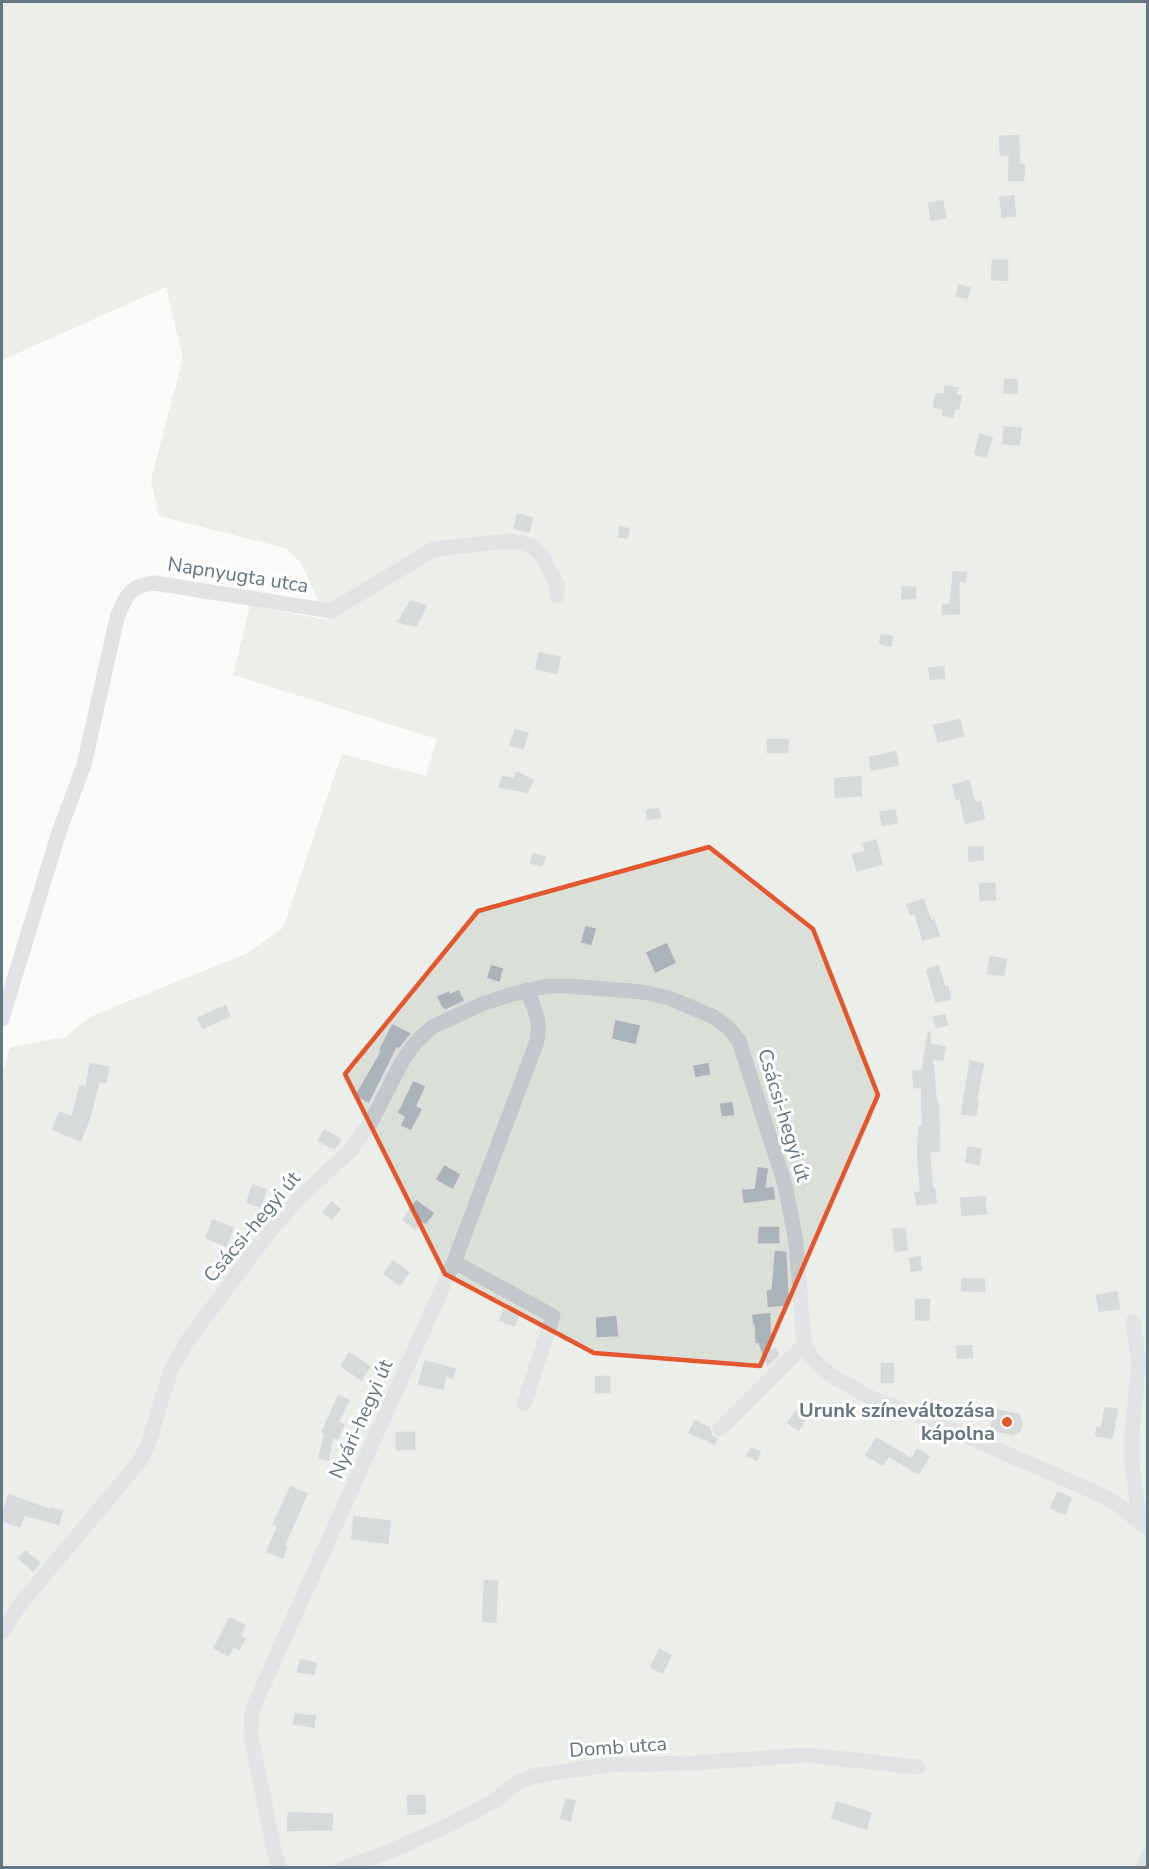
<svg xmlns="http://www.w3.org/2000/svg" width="1149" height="1869" font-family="'Nunito Sans',sans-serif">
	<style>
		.green { fill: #dadfd7 }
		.building { fill: #aab3b9; stroke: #dcdcda; stroke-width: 1.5 }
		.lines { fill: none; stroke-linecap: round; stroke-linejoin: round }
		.minor { stroke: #c3c8cc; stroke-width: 15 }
		.marked { fill: none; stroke: #e4572e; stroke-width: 4.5; stroke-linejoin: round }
		.poi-dot { fill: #e4572e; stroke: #fff; stroke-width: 2 }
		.labels { text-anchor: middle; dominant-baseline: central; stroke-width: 6; stroke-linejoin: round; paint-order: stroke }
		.street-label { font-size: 20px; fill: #657683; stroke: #fff }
		.poi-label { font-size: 20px; font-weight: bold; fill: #657683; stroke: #fff; text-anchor: end }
	</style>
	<rect width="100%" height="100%" fill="#fafaf8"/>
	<!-- green -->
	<path class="green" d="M2,2H1147V1867H2V1077L10,1047L65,1037L92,1016L246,954L283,928L342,754L426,776L437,739L233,675L250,606L328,620L301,563L286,548L159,516L151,480L183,358L166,287L2,360Z"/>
	<!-- building -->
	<g class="building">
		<path d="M1020,134L1021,163H1026L1025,182H1007L1008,156L999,157L998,135Z"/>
		<path d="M1015,194L1017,217L1001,219L998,196Z"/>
		<path d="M944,199L947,219L930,222L927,202Z"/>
		<path d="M991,259H1009V282L990,281Z"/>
		<path d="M958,283L972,287L968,300L955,297Z"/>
		<path d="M1004,377L1019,379L1018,395L1002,394Z"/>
		<path d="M944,384L960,387L958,394L963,395L960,410H956L954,419L941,416L942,410L932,408L935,392L943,393Z"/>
		<path d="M1003,425L1023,427L1020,447L1001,445Z"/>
		<path d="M979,432L994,437L987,459L973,455Z"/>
		<path d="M517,512L534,517L530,534L512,529Z"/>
		<path d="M619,525L631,528L628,540L617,538Z"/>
		<path d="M952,570L968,571L967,583H960L961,615L941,616V603H949Z"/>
		<path d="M901,585L917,586V600H900Z"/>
		<path d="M410,599L428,605L417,628L396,623Z"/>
		<path d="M880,633L894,635L892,648L878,645Z"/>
		<path d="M538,651L562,656L558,675L534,670Z"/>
		<path d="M945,665L946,679L929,681L927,667Z"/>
		<path d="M961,718L965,737L937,744L932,724Z"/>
		<path d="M514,728L530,732L524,750L508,746Z"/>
		<path d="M766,738H790L789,754H766Z"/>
		<path d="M897,750L900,766L870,772L868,756Z"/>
		<path d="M516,770L535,779L528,794L497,788L502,775L513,777Z"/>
		<path d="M862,775L863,797L834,799L833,777Z"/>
		<path d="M970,779L976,801L982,800L986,820L964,825L959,800L955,801L951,784Z"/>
		<path d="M660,807L662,819L646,821L645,809Z"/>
		<path d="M896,808L899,824L881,827L878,811Z"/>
		<path d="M877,838L884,865L856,873L851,854L864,850L861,843Z"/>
		<path d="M984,845L985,861L968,863L967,846Z"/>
		<path d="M532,852L547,856L543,868L529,864Z"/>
		<path d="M978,882H996L997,901L979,902Z"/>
		<path d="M924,897L932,919L935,918L941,937L922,942L914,915L909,916L905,904Z"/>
		<path d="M585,925L597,928L592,946L580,943Z"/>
		<path d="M667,942L677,963L655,974L645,952Z"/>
		<path d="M989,955L1008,958L1005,977L986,975Z"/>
		<path d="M491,964L504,968L500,983L486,978Z"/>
		<path d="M939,964L946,985L949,984L952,1000L935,1004L925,969Z"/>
		<path d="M459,989L465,1001L446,1010L442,1008L436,996L450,990V993Z"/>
		<path d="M226,1004L232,1017L202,1030L196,1017Z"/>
		<path d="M946,1013L949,1026L935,1029L932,1016Z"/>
		<path d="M615,1019L641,1025L636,1045L611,1039Z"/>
		<path d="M392,1023L412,1033L399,1049L397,1048L369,1104L354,1096L380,1051L378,1050Z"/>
		<path d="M927,1031H931L932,1043L947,1046L944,1062L934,1060L938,1102H940L941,1140L940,1153H931L934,1188H936L938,1204L916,1207L913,1191H919L916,1151L918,1125H921L920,1089H913L911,1070L921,1069Z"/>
		<path d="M969,1059L985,1063L978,1100H980L977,1117L960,1115Z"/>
		<path d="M89,1062L110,1066L107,1084L100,1083L90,1122L81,1143L51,1130L59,1110L71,1115L79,1084L85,1085Z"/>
		<path d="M709,1062L711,1075L695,1078L692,1065Z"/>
		<path d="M413,1080L426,1086L417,1106L423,1109L411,1131L400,1126L404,1117L397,1113Z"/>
		<path d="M733,1101L735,1116L721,1117L719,1103Z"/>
		<path d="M324,1128L343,1139L335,1151L316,1141Z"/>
		<path d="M967,1145L983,1148L980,1166L964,1163Z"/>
		<path d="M444,1164L461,1174L453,1190L435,1180Z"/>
		<path d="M757,1166L769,1168L766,1187L774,1186L776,1200L743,1204L741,1189L754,1188Z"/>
		<path d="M252,1183L268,1189L261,1209L245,1203Z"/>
		<path d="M986,1195L988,1215L961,1217L959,1197Z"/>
		<path d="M416,1199L435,1213L426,1225L422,1223L416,1231L401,1220Z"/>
		<path d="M331,1200L342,1209L332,1221L321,1213Z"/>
		<path d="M212,1218L235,1227L227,1248L204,1239Z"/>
		<path d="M758,1226H780V1244H757Z"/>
		<path d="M906,1227L909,1251L894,1253L891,1228Z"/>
		<path d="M774,1250L787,1251L790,1306L767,1308L766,1290L771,1289Z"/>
		<path d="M921,1255L923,1271L910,1273L908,1257Z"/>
		<path d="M393,1259L411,1272L400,1287L382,1274Z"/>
		<path d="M961,1277L986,1278V1293L960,1292Z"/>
		<path d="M1118,1290L1121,1310L1098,1313L1095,1294Z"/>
		<path d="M914,1298H931L930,1322L914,1321Z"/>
		<path d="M503,1308L520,1315L515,1328L498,1321Z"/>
		<path d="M771,1312L772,1349L777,1347L780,1355L767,1368L758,1344H755L754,1326H753L751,1314Z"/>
		<path d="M617,1315L619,1337L596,1338L595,1317Z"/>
		<path d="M973,1344L974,1359L956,1360L955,1345Z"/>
		<path d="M349,1351L372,1366L362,1382L339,1366Z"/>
		<path d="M424,1359L457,1368L454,1380L447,1378L444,1391L417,1385Z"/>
		<rect x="880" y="1362" width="15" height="22"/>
		<rect x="594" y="1375" width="17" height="19"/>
		<path d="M338,1393L351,1400L340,1421L346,1424L338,1441L334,1439L329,1462L317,1459L323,1434L320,1433Z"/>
		<path d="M799,1404L812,1412L799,1432L786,1423Z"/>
		<path d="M1104,1406L1119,1408L1113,1440L1094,1437L1096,1425L1100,1426Z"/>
		<path d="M994,1408L1019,1413L1024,1422L1022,1431L1014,1436L989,1431Z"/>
		<path d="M695,1419L711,1427L713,1435L719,1438L715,1446L687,1433Z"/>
		<rect x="395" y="1431" width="21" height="20"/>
		<path d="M876,1436L911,1457L917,1447L931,1456L919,1476L889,1458L883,1467L864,1456Z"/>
		<path d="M750,1446L762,1451L757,1462L745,1456Z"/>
		<path d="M290,1485L309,1493L286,1545L289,1546L283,1560L265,1552L276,1527L271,1525Z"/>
		<path d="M1057,1490L1073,1497L1066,1516L1049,1509Z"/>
		<path d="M8,1493L50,1508V1506L64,1510L60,1526L25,1517L21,1529L2,1522V1510Z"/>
		<path d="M353,1515L392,1520L389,1545L350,1540Z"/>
		<path d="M25,1549L42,1563L33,1573L17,1558Z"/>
		<path d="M483,1579L499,1580L497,1624L481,1623Z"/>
		<path d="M229,1616L247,1625L242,1636L247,1638L240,1651L234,1648L229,1658L212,1649Z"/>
		<path d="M659,1647L673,1655L663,1675L649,1668Z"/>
		<path d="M299,1658L318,1662L315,1676L296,1673Z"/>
		<path d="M294,1712L317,1715L315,1729L292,1725Z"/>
		<path d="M406,1794H426L427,1815L407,1816Z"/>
		<path d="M565,1797L577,1800L571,1823L559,1819Z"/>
		<path d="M836,1800L873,1812L867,1831L830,1819Z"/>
		<path d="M287,1811L334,1813L333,1831L286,1832Z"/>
	</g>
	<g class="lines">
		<!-- minor -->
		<g class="minor">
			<path d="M2,1019L59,832L84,765L117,618C126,596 129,586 154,583L331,611L434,549L509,541L523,543L533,547L542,556L557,585V596"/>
			<path d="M454,1262L553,1316L524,1404"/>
			<path d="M1133,1322L1139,1361L1132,1432V1464L1140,1522"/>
			<path d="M720,1429L805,1344"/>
			<path d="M2,1632L21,1603L139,1462L148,1445L171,1369L188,1340L269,1232L299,1198L350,1151L371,1122L403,1060L415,1043L432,1027L482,1004L512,994L547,986H569L643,992L669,998L714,1017L729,1028L739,1041L785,1185L796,1242L803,1332L805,1344L811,1357L820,1366L832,1376L873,1399L913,1413L1092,1491L1116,1503L1148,1529"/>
			<path d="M279,1868L274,1850L251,1737L252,1710L454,1262L537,1041C541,1019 535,1011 527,990"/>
			<path d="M343,1868L386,1853L449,1825L494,1801L518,1782L533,1776L608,1765L693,1763L806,1755L918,1767"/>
			<path d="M1144,1868L1148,1856"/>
		</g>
	</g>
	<!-- marked area -->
	<path d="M0 0H1149V1869H0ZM709,847L813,929L878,1095L760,1366L594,1353L445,1274L345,1074L478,911Z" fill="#fafaf8" fill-opacity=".55" fill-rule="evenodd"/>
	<path class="marked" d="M709,847L813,929L878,1095L760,1366L594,1353L445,1274L345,1074L478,911Z"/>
	<!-- markers -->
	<circle class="poi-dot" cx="1007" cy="1422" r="6"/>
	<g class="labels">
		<!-- street labels -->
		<g class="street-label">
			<text transform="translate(238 575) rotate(9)">Napnyugta utca</text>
			<text transform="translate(784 1115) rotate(73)">Csácsi-hegyi út</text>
			<text transform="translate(252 1227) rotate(-50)">Csácsi-hegyi út</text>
			<text transform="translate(361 1419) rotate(-66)">Nyári-hegyi út</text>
			<text transform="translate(618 1747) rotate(-4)">Domb utca</text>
		</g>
		<!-- poi labels -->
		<g class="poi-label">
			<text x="995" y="1410">Urunk színeváltozása<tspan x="995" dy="23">kápolna</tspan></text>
		</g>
	</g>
	<!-- border -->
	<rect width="1149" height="1869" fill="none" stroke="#657683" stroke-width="6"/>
</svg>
